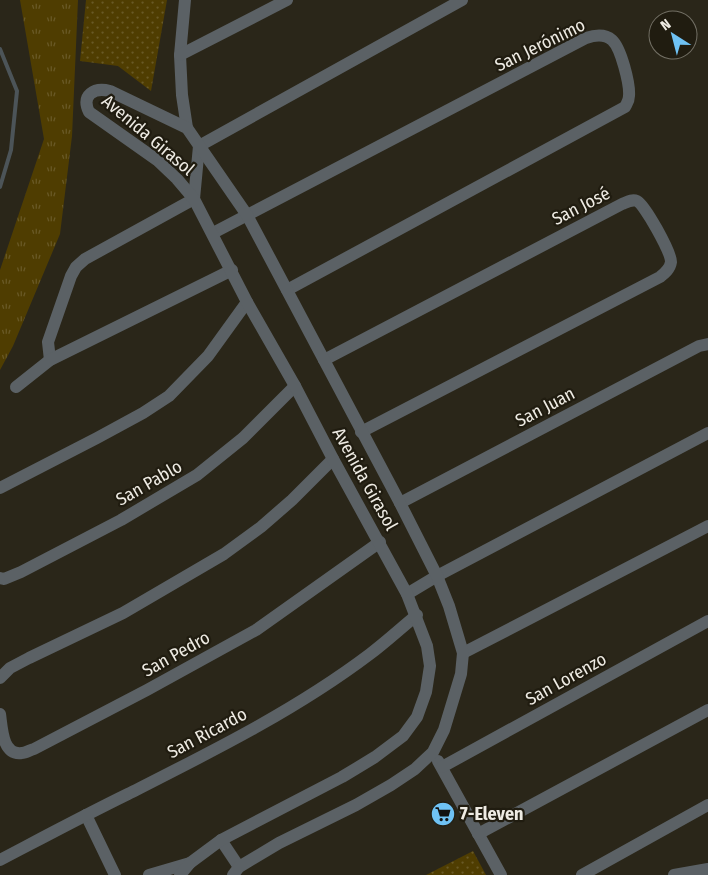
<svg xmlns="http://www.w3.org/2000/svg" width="708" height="875" font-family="'Fira Sans Condensed',sans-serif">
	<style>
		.grass { fill: url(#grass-tufts) }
		.park { fill: url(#park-dots) }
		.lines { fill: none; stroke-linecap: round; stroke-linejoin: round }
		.stream { stroke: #4c5458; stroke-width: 4 }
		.minor { stroke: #5b6165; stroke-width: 12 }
		.labels { text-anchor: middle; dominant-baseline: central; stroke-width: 4.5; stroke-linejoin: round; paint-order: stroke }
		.street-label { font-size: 18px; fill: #eeebe3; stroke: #201c10 }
		.poi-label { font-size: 18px; font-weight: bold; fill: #eeebe3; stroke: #201c10; text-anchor: start }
	</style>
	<defs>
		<pattern id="grass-tufts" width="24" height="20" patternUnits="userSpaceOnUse" patternTransform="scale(1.25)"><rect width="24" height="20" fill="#4f3d01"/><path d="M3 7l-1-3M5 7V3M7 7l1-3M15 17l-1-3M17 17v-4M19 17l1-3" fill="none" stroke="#695926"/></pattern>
		<pattern id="park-dots" width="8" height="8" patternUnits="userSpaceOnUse" patternTransform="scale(1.25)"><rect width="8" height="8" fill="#4f3d01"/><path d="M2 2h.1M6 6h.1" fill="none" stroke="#695926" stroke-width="1.8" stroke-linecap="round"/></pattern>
	</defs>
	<rect width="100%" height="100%" fill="#2a2619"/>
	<!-- grass -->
	<path class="grass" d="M20,0H78L72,136L60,234L13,346L0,370V270L44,139Z"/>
	<!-- park -->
	<g class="park">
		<path d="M86,0H167L151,91L118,66L80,61Z"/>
		<path d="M473,851L486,875H426Z"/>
	</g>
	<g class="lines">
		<!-- stream -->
		<path class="stream" d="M0,49L17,91L11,150L0,187"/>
		<!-- minor -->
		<g class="minor">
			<path d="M185,0L180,55L182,95L187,128"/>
			<path d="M180,55L287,0"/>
			<path d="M213,233L586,38C595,35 605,34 612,40C621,48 630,84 629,96C629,101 627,103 625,107L287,290"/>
			<path d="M50,360L48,342L71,276L76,267L85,259L194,199L199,146L462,0"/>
			<path d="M324,360L622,204C627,202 632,199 637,201C645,205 671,252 671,262C670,269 665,273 660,277L361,432"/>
			<path d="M16,387L50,360L232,270"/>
			<path d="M0,488L97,438L143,413L169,396L208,356L247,302"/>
			<path d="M400,503L699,346L708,344"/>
			<path d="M0,578L4,579L21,572L121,520L197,475L243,438L295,386"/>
			<path d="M407,594L437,576L708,433"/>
			<path d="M463,653L708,526"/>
			<path d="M0,678L10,668L29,658L123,613L224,554L261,527L292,500L333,459"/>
			<path d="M0,714C2,727 2,756 22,753C26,753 30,750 34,749L147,690L256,630L380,542"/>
			<path d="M438,761L501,875"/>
			<path d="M442,767L708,621"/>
			<path d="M86,815L115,875"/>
			<path d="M478,834L708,710"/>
			<path d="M221,840L239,867"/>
			<path d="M0,860C42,838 85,815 128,794C211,752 296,710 370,654C386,642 401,628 417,615"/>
			<path d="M149,875L190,863"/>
			<path d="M180,875L190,863L221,840L342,777L375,757L403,736L417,717L426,692L430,666L427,646L407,594L333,459L295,386L247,302L194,199L177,179L157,160L89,112C81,95 94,87 110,91L187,128L247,215L400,503L437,576L449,606L463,653L461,674L444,730L433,752L415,769L391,785L356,805L279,843L239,867L233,875"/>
			<path d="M582,875L708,805"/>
			<path d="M674,875L708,869"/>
		</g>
	</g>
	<!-- icons -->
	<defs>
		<g id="supermarket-disc" transform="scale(1.25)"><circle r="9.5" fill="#6fc2f4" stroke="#201c10"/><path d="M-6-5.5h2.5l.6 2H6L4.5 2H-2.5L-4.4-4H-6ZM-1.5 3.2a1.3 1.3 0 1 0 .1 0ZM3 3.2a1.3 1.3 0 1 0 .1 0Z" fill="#111"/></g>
	</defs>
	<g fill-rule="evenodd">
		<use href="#supermarket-disc" x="443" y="814"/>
	</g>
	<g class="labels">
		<!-- street labels -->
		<g class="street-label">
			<text transform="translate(540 45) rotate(-26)">San Jerónimo</text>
			<text transform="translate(148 135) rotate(40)">Avenida Girasol</text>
			<text transform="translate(581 206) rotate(-27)">San José</text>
			<text transform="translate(545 407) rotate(-28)">San Juan</text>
			<text transform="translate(365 479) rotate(61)">Avenida Girasol</text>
			<text transform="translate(149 483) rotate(-30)">San Pablo</text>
			<text transform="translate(176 654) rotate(-29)">San Pedro</text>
			<text transform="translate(566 679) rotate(-29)">San Lorenzo</text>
			<text transform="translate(207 733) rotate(-28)">San Ricardo</text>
		</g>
		<!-- poi labels -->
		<g class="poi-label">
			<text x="460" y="814">7-Eleven</text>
		</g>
	</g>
	<!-- north arrow -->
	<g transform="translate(673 35) rotate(324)"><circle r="24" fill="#201c10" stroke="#726f64"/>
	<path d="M0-4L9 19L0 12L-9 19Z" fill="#6fc2f4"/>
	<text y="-8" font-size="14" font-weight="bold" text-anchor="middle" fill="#eeebe3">N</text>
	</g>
</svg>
